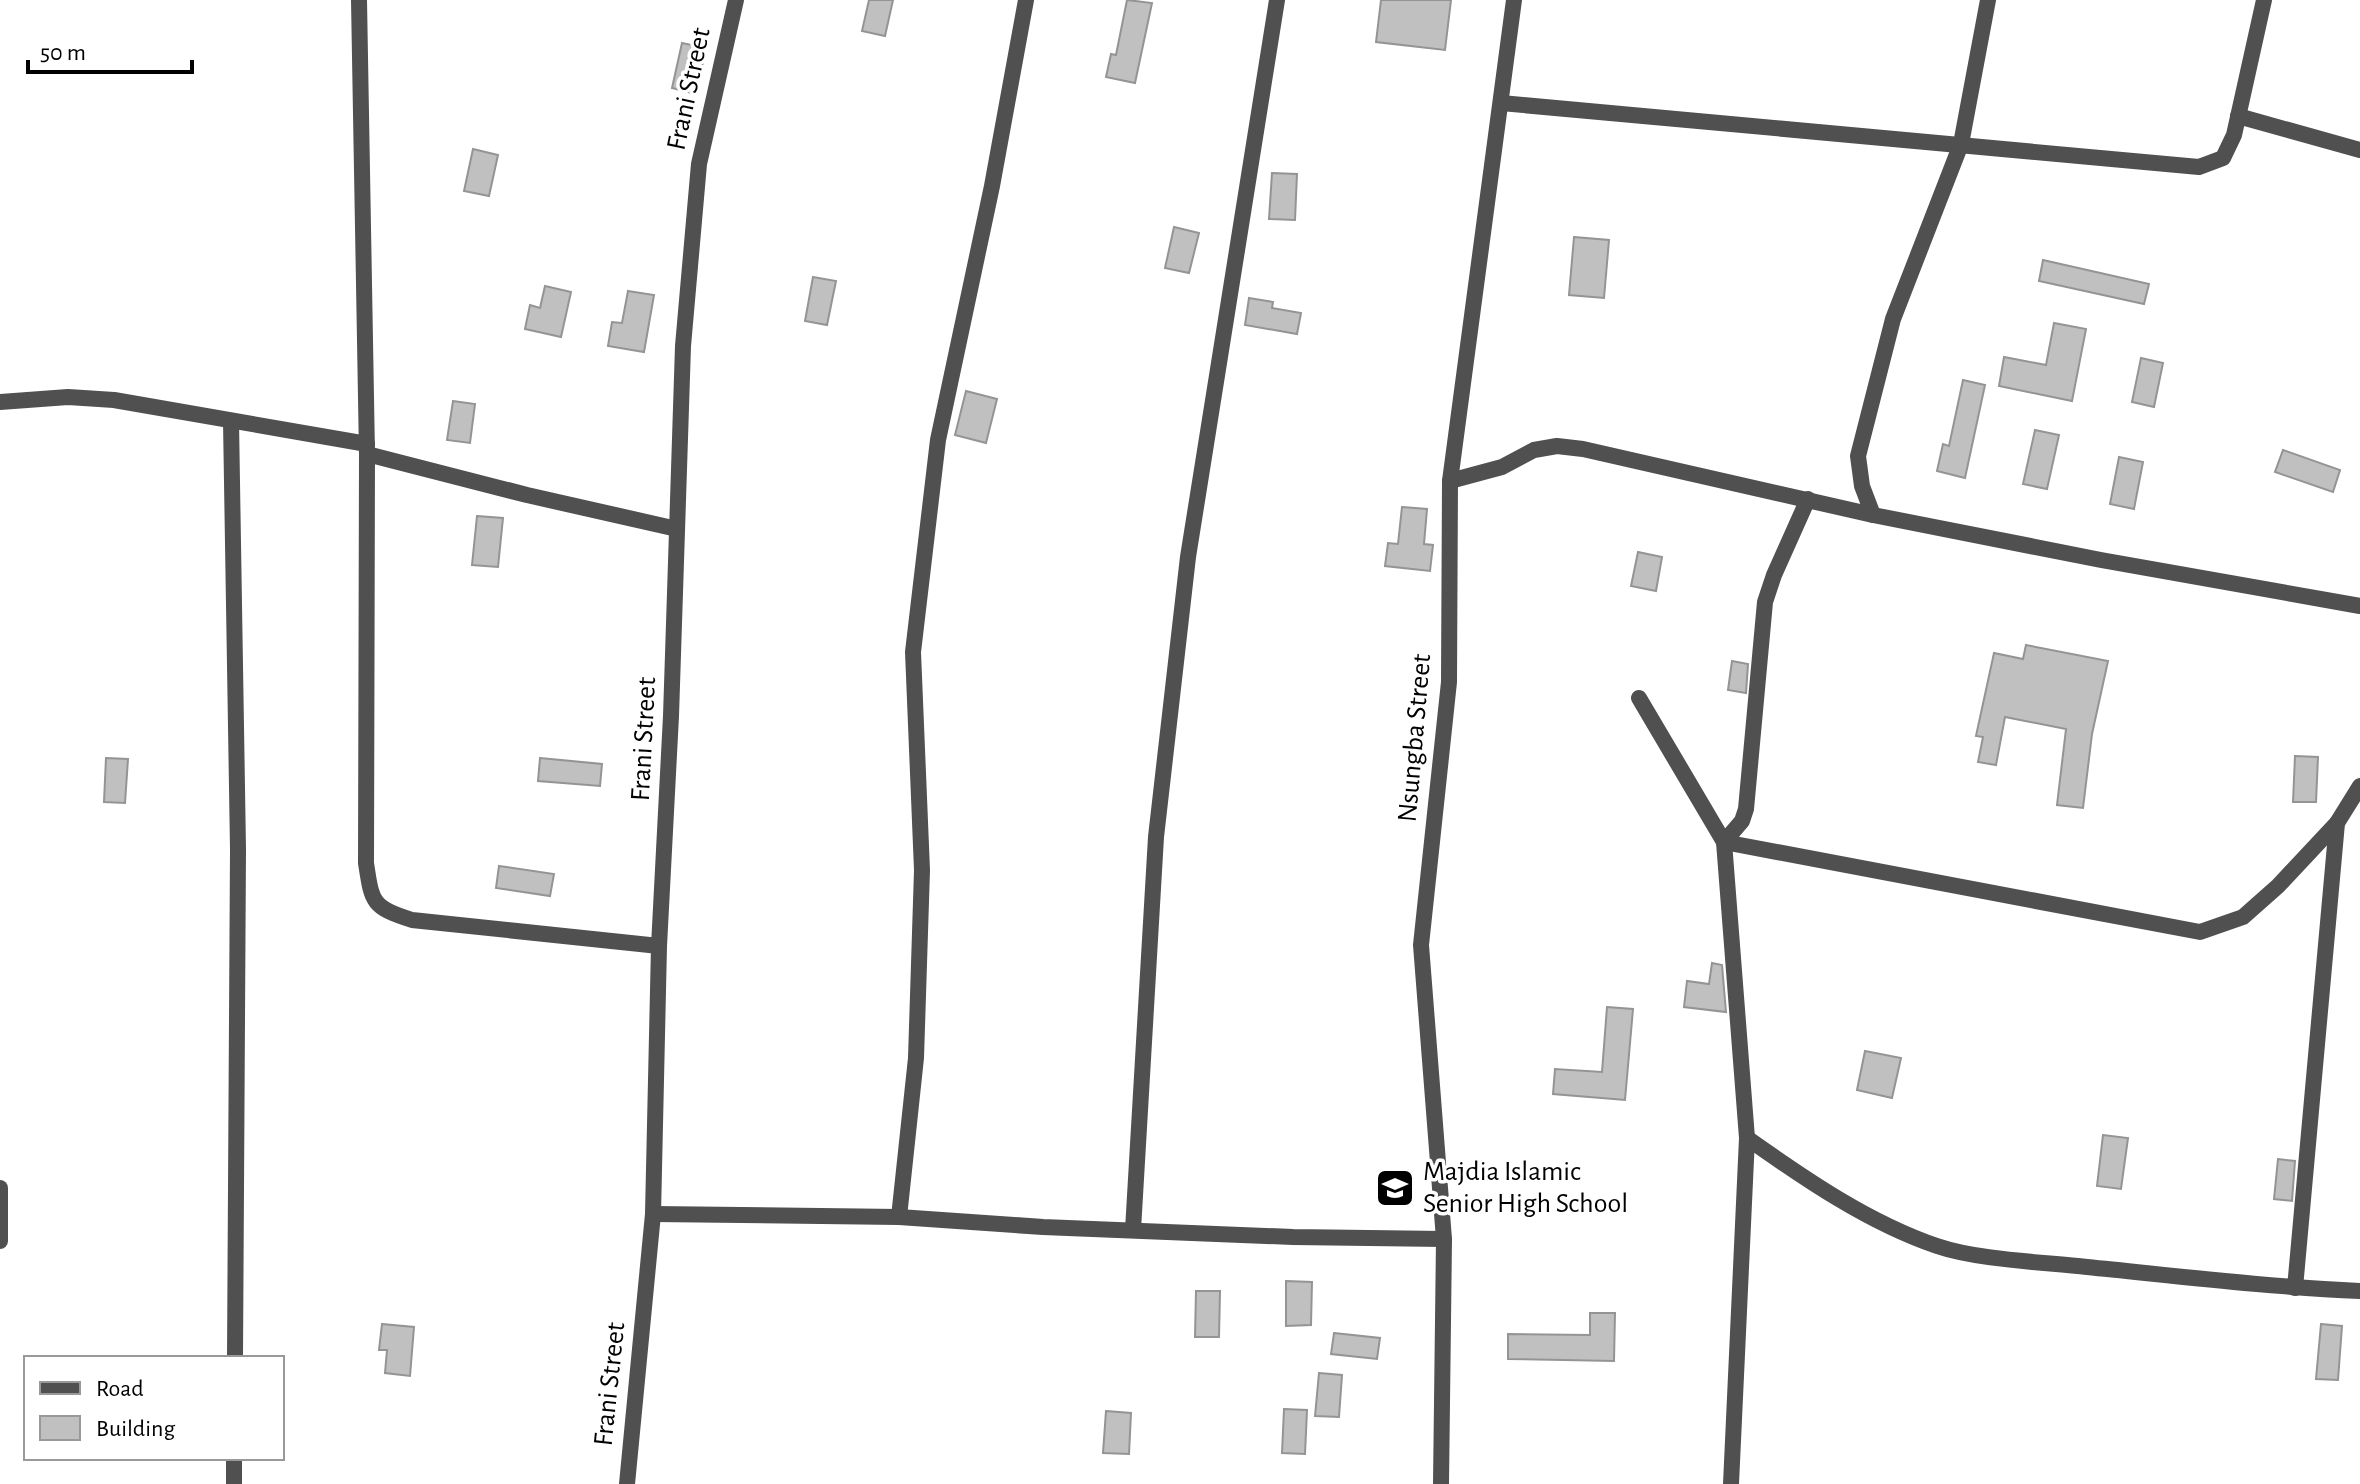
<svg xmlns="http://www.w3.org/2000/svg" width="2360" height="1484" font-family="'Alegreya Sans',sans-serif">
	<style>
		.building { fill: #c0c0c0; stroke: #949494; stroke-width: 2 }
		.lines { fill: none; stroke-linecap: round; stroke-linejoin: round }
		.minor { stroke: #505050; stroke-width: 16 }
		.labels { text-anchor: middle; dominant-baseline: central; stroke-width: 7; stroke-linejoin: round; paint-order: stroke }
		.street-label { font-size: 28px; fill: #000; stroke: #fff }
		.poi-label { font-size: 28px; fill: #000; stroke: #fff; text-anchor: start }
	</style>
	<rect width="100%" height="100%" fill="#fff"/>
	<!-- building -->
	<g class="building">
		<path d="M869,0H893L885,36L862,31Z"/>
		<path d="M1127,0L1152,3L1135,83L1106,77L1111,54L1116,55Z"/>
		<path d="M1381,0H1451L1445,50L1376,42Z"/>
		<path d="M682,43L706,48L696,94L672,88Z"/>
		<path d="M473,149L498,155L489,196L464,191Z"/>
		<path d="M1272,173L1297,174L1295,220L1269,219Z"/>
		<path d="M1174,227L1199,233L1189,273L1165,268Z"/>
		<path d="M1574,237L1609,240L1604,298L1569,295Z"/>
		<path d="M2043,260L2149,284L2144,304L2039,281Z"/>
		<path d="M813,277L836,281L827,325L805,321Z"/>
		<path d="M545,286L571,292L561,337L525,329L530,305L540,308Z"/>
		<path d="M628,291L654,295L644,352L608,346L612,322L622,323Z"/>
		<path d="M1249,298L1273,302L1272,308L1301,313L1297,334L1245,325Z"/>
		<path d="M2054,323L2086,329L2072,401L1999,386L2004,357L2046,365Z"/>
		<path d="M2141,358L2163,363L2154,407L2132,402Z"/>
		<path d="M1963,380L1985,385L1965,478L1937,471L1943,444L1949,446Z"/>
		<path d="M966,391L997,399L986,443L955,435Z"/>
		<path d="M453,401L475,404L470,443L447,440Z"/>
		<path d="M2035,430L2059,435L2047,489L2023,484Z"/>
		<path d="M2283,450L2340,470L2333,492L2275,472Z"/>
		<path d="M2119,457L2143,462L2134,509L2110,504Z"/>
		<path d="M1402,507L1427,509L1424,544L1433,545L1430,571L1385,566L1388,543L1398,544Z"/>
		<path d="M477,516L503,518L498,567L472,565Z"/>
		<path d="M1638,552L1662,557L1656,591L1631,586Z"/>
		<path d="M2026,645L2108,661L2092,734L2083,808L2057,805L2066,729L2005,717L1996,765L1978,762L1983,737L1976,736L1994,653L2023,659Z"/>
		<path d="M1732,661L1748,664L1746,693L1728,690Z"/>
		<path d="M2295,756L2318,757L2316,802H2293Z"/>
		<path d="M106,758L128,759L125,803L104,802Z"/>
		<path d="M540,758L602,764L600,786L538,781Z"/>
		<path d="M499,866L554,874L550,896L496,888Z"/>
		<path d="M1712,963L1722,965L1726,1012L1684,1007L1687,981L1709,984Z"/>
		<path d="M1607,1007L1633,1009L1625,1100L1553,1094L1555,1069L1602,1072Z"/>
		<path d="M1865,1051L1901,1058L1892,1098L1857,1090Z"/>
		<path d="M2103,1135L2128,1138L2121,1189L2097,1186Z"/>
		<path d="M2278,1159L2295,1161L2292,1201L2274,1199Z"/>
		<path d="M1286,1281L1312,1282L1311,1325L1286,1326Z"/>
		<path d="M1196,1291H1220L1219,1337H1195Z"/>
		<path d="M1590,1313H1615L1614,1361L1508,1359V1334L1590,1335Z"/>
		<path d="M382,1324L414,1327L410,1376L385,1373L387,1350H379Z"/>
		<path d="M2321,1324L2342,1326L2338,1380L2316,1379Z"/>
		<path d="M1334,1333L1380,1338L1377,1359L1331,1354Z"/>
		<path d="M1319,1373L1342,1375L1339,1417L1315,1416Z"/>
		<path d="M1284,1409L1307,1410L1305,1454L1282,1453Z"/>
		<path d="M1106,1411L1131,1413L1129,1454L1103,1453Z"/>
	</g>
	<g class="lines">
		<!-- minor -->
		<g class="minor">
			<path d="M359,0L367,454L366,863C372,903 372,907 412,920L659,946"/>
			<path d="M1501,103L2199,167L2223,158L2234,135L2264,0"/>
			<path d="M2238,116L2360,150"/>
			<path d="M0,402L68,397L114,400L367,444"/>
			<path d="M231,421L238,849L235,1358"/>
			<path d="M367,454L527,495L677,529"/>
			<path d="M1450,481L1502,467L1534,450L1557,446L1583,449L1873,515L2101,560L2360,606"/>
			<path d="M1873,515L1862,486L1858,456L1893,319L1961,144L1988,0"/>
			<path d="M1639,698L1724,842L2200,932L2243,917L2278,886L2337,823"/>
			<path d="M1747,1138C1805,1179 1869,1223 1937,1246C1978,1260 2043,1262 2087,1267C2178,1276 2269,1287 2360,1291"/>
			<path d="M0,1188V1241"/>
			<path d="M653,1214L899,1217L1043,1227L1293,1237L1444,1239"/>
			<path d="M899,1217L916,1058L922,870L913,652L938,440L992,186L1026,0"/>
			<path d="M1133,1230L1156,837L1188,557L1277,0"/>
			<path d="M2295,1288L2337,823L2360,786"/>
			<path d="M234,1484V1458"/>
			<path d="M627,1484L653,1214L659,946L671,716L683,346L699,164L736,0"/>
			<path d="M1441,1484L1444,1239L1421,945L1449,682L1450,481L1514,0"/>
			<path d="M1731,1484L1747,1138L1724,842L1742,821L1746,809L1765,602L1774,575L1808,499"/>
		</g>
	</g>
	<!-- icons -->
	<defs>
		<g id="school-square" transform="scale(2)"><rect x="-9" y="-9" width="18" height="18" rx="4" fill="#000" stroke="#fff"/><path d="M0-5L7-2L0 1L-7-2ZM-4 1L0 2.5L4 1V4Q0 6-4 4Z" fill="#fff"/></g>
	</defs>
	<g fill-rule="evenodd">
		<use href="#school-square" x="1395" y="1188"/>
	</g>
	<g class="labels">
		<!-- street labels -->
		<g class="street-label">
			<text transform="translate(689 89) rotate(-78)">Frani Street</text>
			<text transform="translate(1415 738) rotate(-85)">Nsungba Street</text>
			<text transform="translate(644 739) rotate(-87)">Frani Street</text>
			<text transform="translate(610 1384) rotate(-84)">Frani Street</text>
		</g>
		<!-- poi labels -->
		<g class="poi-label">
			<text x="1423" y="1172">Majdia Islamic<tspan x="1423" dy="32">Senior High School</tspan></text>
		</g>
	</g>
	<!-- legend -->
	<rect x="24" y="1356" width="260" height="104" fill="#ffffff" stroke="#999999" stroke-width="2"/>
	<rect x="40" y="1382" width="40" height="12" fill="#505050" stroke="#999999" stroke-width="2"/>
	<text x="96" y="1396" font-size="24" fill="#000000">Road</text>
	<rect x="40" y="1416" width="40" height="24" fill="#c0c0c0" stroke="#999999" stroke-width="2"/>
	<text x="96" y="1436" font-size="24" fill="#000000">Building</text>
	<!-- scale -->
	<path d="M28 60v12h164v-12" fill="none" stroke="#000000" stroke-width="4"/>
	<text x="40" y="60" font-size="24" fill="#000000" stroke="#ffffff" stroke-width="6" paint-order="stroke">50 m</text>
</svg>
